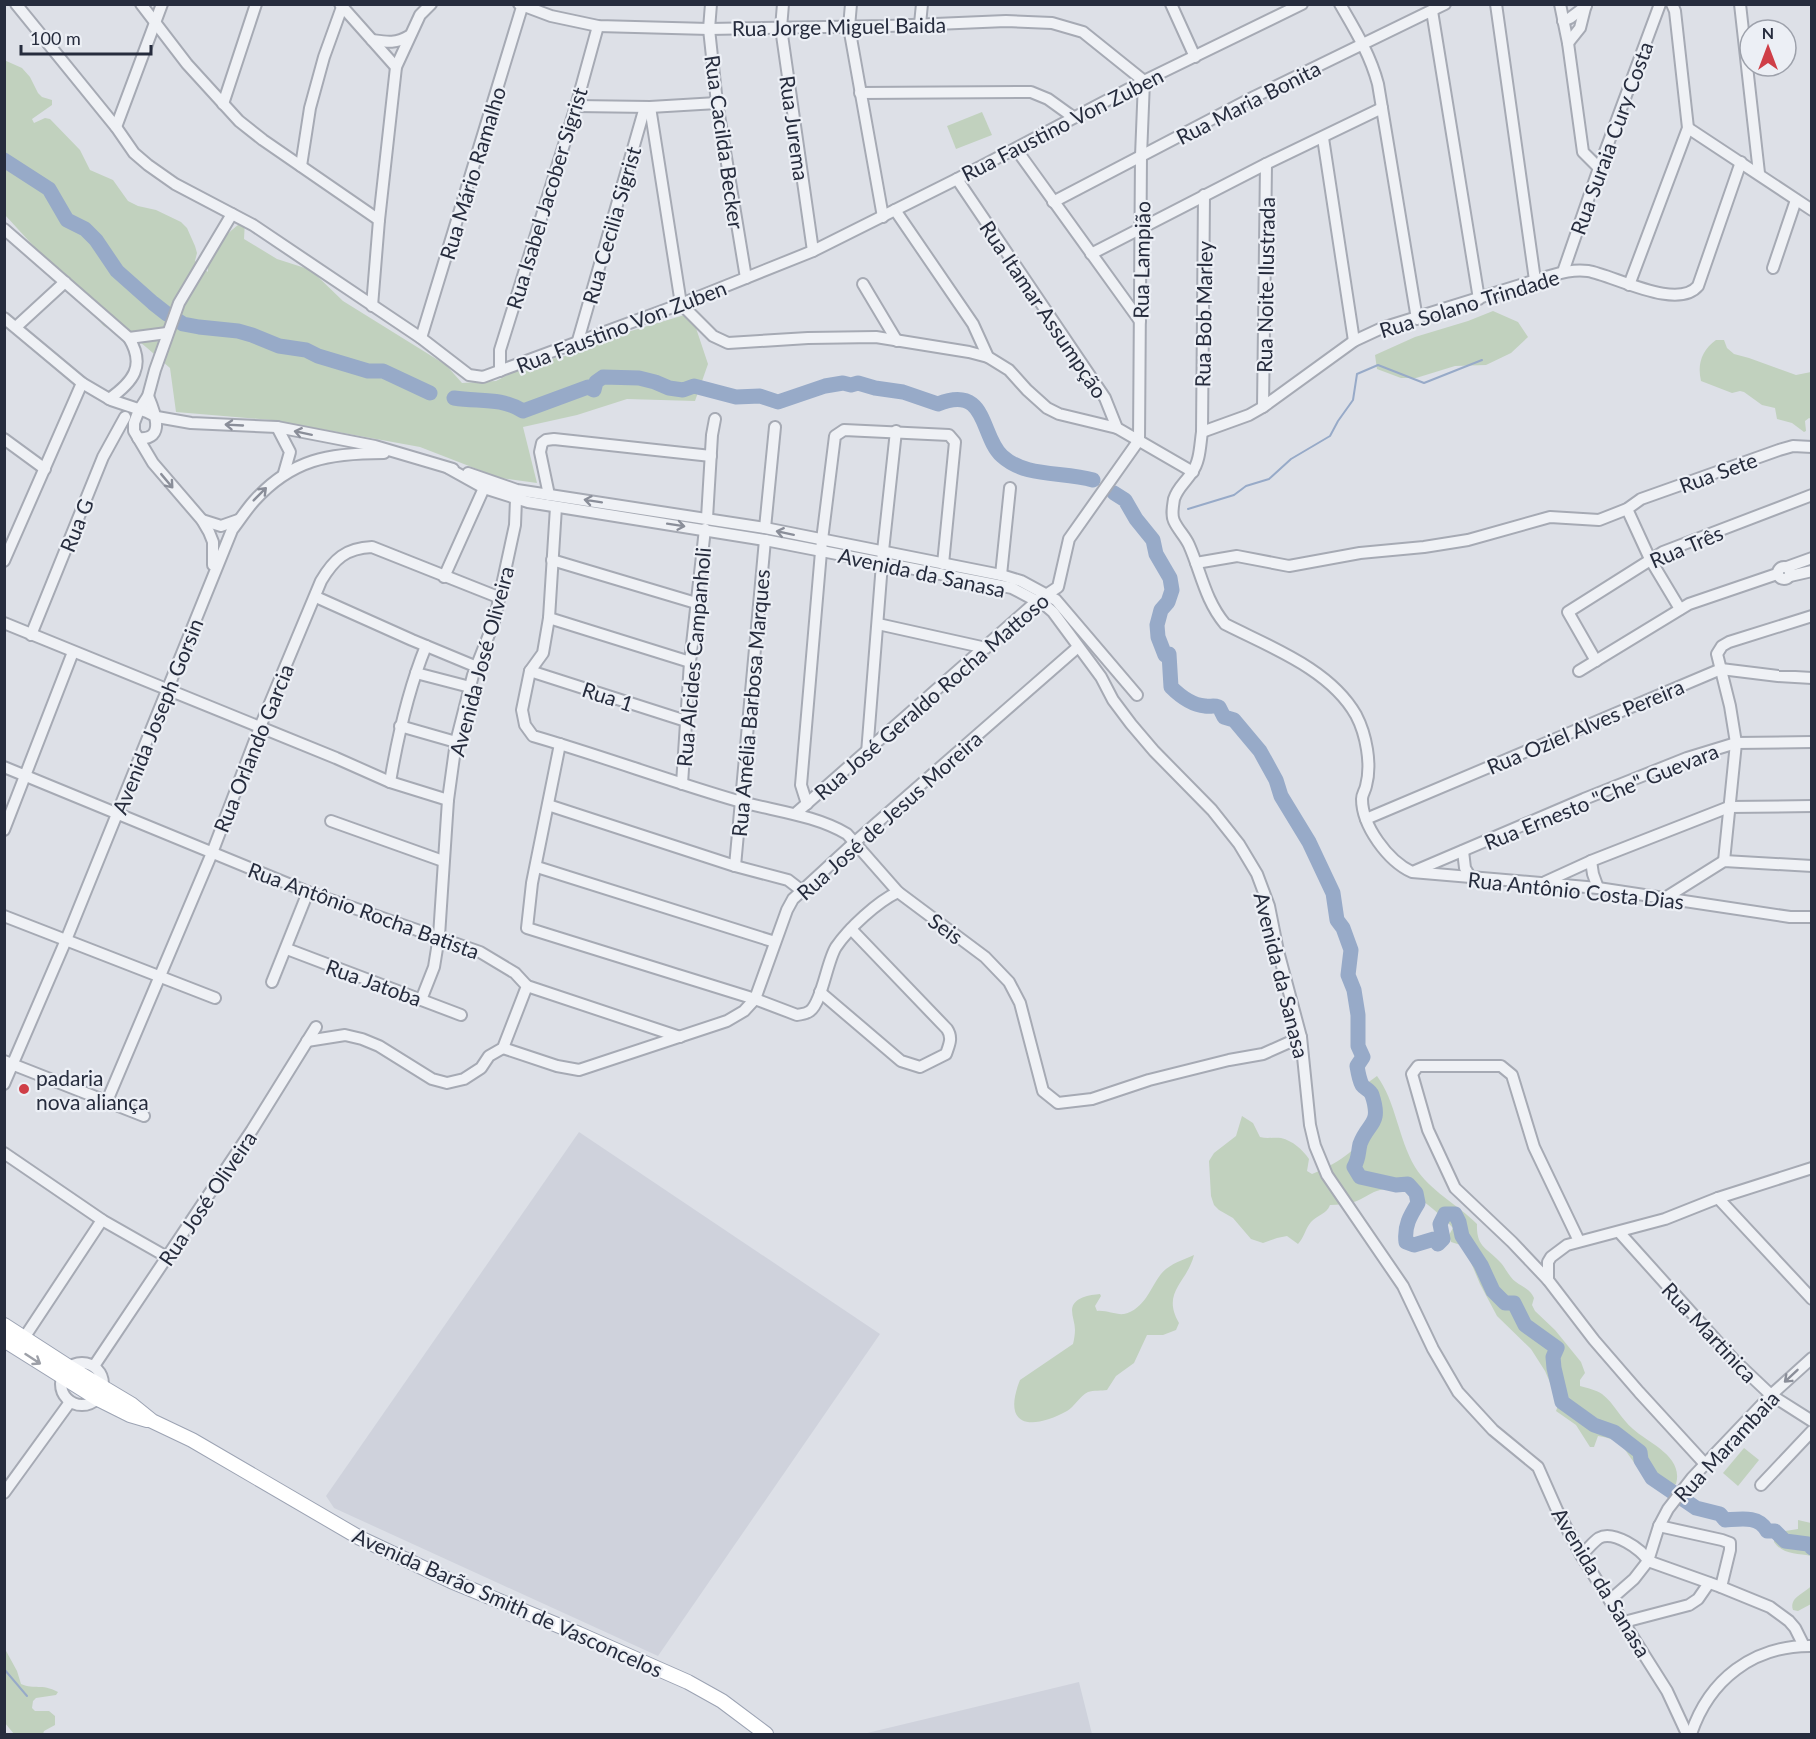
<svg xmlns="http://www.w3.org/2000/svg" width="1816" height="1739" font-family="Lato,sans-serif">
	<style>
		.built { fill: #cfd2dc }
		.green { fill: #c1d1be }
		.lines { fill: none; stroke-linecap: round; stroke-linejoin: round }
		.stream { stroke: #97aac8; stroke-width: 2 }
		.river { stroke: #97aac8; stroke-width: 15 }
		.minor-casing { stroke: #a6aab4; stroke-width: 14 }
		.major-casing { stroke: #9ca3b3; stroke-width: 16 }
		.minor { stroke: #eff1f5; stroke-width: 10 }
		.major { stroke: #fff; stroke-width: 14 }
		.oneway { stroke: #8a8e99 }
		.oneway2 { stroke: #9da0a8 }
		.poi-dot { fill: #cf3e47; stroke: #eceff5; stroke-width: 2 }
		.labels { text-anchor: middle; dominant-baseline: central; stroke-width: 4.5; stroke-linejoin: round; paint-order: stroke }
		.street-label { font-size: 21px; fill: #262c3d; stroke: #eceff5 }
		.poi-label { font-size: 21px; fill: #262c3d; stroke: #eceff5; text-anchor: start }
	</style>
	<rect width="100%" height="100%" fill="#dde0e7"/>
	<!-- built -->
	<g class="built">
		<path d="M579,1132L880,1334L658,1656L334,1508L326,1496Z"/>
		<path d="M1079,1682L1092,1734H863Z"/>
	</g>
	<!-- green -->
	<g class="green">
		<path d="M4,60L22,68L30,77L38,93L42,97L52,100V105L32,119L34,123L45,118L50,119L80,150L90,170L113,180L128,201L138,206L156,210L181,222L187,228L195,246L197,253L195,261L208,272C208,270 207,266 208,264C212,248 232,227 245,221L244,239L277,259L305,268L314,273L343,301L446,365L462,383L496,381L529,364L574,354L621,334L691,313L708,364L695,401L627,399L577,415L523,427L537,483L500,478L420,447L272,420L176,412L170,368C157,357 143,343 128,334C115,326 103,334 97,315L5,215Z"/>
		<path d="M982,112L992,135L956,149L947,126Z"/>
		<path d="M1493,311L1518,322L1528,337L1511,353L1486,365L1455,366L1416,378H1401L1377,369L1375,355L1415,337L1468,321Z"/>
		<path d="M1716,340H1724L1727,348L1734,354L1749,358L1796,375L1811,372V419L1809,418L1805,421L1806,431L1804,432L1792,423L1777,419L1775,408L1762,405L1744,392L1740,391L1732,393L1701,381C1697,364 1702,350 1716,340Z"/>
		<path d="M1377,1076C1396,1102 1398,1138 1415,1167C1430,1191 1457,1204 1477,1224C1476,1248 1488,1248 1501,1263C1506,1269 1510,1278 1516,1282C1524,1288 1530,1289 1534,1298L1532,1305L1535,1311L1555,1330L1581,1362L1585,1373L1580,1380V1386C1587,1388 1596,1390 1602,1394C1614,1403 1621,1419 1633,1429C1648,1443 1684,1456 1676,1484L1667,1489C1656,1483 1643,1475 1636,1465C1624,1449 1621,1439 1598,1436L1594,1447H1590L1576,1425L1556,1411L1559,1403L1545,1371L1531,1349L1497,1316L1480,1284L1464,1246L1451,1242L1449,1235L1453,1228C1436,1210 1408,1184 1380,1190C1371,1192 1363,1199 1354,1202C1347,1204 1338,1205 1330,1205C1327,1214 1317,1215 1311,1222C1305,1229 1304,1238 1298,1244L1287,1236L1277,1238L1263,1243L1251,1239L1233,1218L1219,1210L1214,1205L1211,1196L1209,1161L1214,1153L1236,1136L1242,1116L1253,1123L1260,1137C1267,1139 1274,1137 1281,1138C1293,1141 1302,1149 1309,1159L1307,1171L1312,1174C1331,1166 1363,1150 1367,1126C1370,1112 1366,1098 1366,1084Z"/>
		<path d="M1194,1255C1187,1283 1161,1292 1179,1323L1176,1330L1163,1335H1147L1134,1363L1116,1376L1107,1390C1102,1391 1093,1390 1088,1392C1080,1396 1074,1407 1067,1411C1032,1430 1001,1428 1020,1380L1073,1344C1074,1340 1075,1334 1075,1330C1075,1323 1072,1317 1072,1310C1073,1297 1090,1295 1100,1294L1101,1296L1095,1306L1097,1311C1106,1310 1116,1315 1124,1314C1145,1309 1150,1288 1161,1274C1169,1264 1183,1260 1194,1255Z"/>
		<path d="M1744,1448L1759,1460L1738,1486L1723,1473Z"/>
		<path d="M1798,1520L1811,1523V1556C1797,1553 1783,1555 1774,1542V1535L1779,1532L1798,1529Z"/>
		<path d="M1811,1586V1604L1798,1611L1793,1610C1789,1597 1804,1594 1811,1586Z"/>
		<path d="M5,1649L17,1671L21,1684C35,1690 41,1683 58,1692L56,1695L36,1698L33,1701L32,1708L35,1711H49L55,1716V1725L44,1731L43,1734H14L5,1723Z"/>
	</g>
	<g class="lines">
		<!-- stream -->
		<g class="stream">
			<path d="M1188,509L1234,495L1246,486L1269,479L1291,459L1330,436L1338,421L1353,400L1357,374L1378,365L1424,383L1482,360"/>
			<path d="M4,1669L27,1696"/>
		</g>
		<!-- river -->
		<g class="river">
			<path d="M4,160L49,189L67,220L85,229L96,240L117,271L153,303L167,314"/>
			<path d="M177,320L183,324L199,327L238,331L252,335L279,346L306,350L318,356L368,371H383L430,393"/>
			<path d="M454,398C480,402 500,397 523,411L588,387L594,390L596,382L603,377L639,378L655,382L669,388L683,390L694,386L736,397L760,396L778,402L825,386L843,383L851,385L858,383L875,388L903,392L938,404C988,384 980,436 1002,456C1026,478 1063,471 1093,480"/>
			<path d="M1114,493L1125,500L1136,519L1153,540L1156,554L1170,578L1172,590L1168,602L1161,610L1157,625L1158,637L1165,655L1169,654L1171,687C1180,696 1192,705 1205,706C1211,707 1213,705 1219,707L1224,717L1234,720L1260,751L1276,780L1281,796L1309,842L1333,893L1337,920L1343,928L1351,950L1348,975L1354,990L1358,1015V1046L1363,1057L1357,1066C1358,1072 1359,1079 1362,1085C1365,1089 1370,1090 1372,1095C1382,1125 1368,1122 1360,1144C1358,1153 1359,1158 1354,1167L1360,1177L1396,1185L1408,1184L1416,1193L1418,1203C1410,1216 1404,1226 1406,1242L1414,1245L1434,1239L1438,1244L1443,1239L1440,1224L1445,1214H1455L1459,1222L1462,1236L1481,1265L1493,1291L1505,1303H1514L1525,1325L1557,1348L1553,1357L1554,1368L1562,1402L1594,1425L1614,1432L1640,1452L1641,1460L1652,1478L1696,1508L1720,1514L1725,1520C1740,1519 1759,1515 1767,1531H1775L1785,1541L1808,1544L1812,1548"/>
		</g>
		<!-- minor casing -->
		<g class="minor-casing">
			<g id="minor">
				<path d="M16,4L116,127L134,153L148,165L175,184L253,225L421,338L469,375L483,377L681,304L813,251L957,179L1144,81L1302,4"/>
				<path d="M141,4L187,64L239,121L263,140L379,220"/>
				<path d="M340,4L396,67"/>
				<path d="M519,4L551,16L598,26L709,29L888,26L1006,21L1052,23L1083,32L1144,81"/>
				<path d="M711,4L709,29L717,103L746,278"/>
				<path d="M783,4L781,28L813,251"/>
				<path d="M851,4L849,27L883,217"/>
				<path d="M1171,4L1195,57"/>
				<path d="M1340,4C1355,30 1370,54 1378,84L1417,319"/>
				<path d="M1496,4L1535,280"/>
				<path d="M1560,4L1568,43L1583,152L1599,168"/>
				<path d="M1740,4L1759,173"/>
				<path d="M1432,11L1479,299"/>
				<path d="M1563,21L1570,18L1586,6"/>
				<path d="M920,24L922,4"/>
				<path d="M372,40C386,42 396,44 409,36"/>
				<path d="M1568,43L1580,28L1586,4"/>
				<path d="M860,93L1031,92L1048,99L1073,117"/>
				<path d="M223,104L256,4"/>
				<path d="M576,106L650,107L717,103"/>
				<path d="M650,107L681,304L713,336L728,343L808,338L876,337L969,352L988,357"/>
				<path d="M116,127L162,4"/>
				<path d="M1688,128L1812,210"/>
				<path d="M1323,138L1354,341"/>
				<path d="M1016,149L1140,321"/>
				<path d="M301,166L310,108L324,57L342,7"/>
				<path d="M957,179L1105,398L1117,428L1193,472"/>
				<path d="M1204,195L1202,432C1200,445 1200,462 1192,472C1186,482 1178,487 1174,499C1173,506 1171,515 1174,521C1178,530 1185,536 1189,545C1201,572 1205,600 1225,624C1270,647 1330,669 1356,715C1366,734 1372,764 1366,786C1365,791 1362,794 1362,799C1362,826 1388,861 1412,872L1598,888L1790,917H1812"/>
				<path d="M1053,202L1254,97L1445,4"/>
				<path d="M895,210L973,324L988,357L1009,370L1027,390L1047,408L1059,414L1117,428"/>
				<path d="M4,229L129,338C146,366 133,382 109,399"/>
				<path d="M1091,254L1266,164L1382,108"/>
				<path d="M1773,268L1796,200"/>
				<path d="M1563,272L1599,168L1660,4"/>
				<path d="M863,284L897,341"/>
				<path d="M1629,285L1688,128L1675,11L1672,4"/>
				<path d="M372,306L379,220L396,67L420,15L431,4"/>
				<path d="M4,318L82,383L111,400L147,412L157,417L191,423L277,427L375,446L453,469"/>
				<path d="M16,327L65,282"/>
				<path d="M129,338L167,333"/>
				<path d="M421,338L522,7"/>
				<path d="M577,344L645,107"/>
				<path d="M500,371V350L576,106L598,26"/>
				<path d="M1263,407L1266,164"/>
				<path d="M277,427L290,452L284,473"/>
				<path d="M1202,432L1249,415L1263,407L1354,341L1382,328L1546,277C1560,273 1573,269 1588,271C1613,275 1677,311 1698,286L1741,162"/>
				<path d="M138,438C167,441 154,410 148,396"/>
				<path d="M4,439L45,469"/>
				<path d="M448,468L484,488L528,502L765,540L1012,588L1046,606L1053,612L1101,677L1113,700L1131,724L1154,751L1212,810L1239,844L1257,874L1269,906L1278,951L1301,1037L1310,1125L1315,1146L1327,1175L1403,1286L1433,1349L1458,1392L1493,1430L1538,1467L1557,1510L1581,1555L1667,1691L1687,1734"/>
				<path d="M468,473L517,490L765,528L1001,575L1021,581L1056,600L1137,695"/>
				<path d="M549,495L540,452L542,443L546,440L554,439L711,456"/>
				<path d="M556,507L549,618L543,653L530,671L522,710L525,725L533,736C602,756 669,781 738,801C774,811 815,815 847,834L898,892L985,957L1009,982L1020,1003L1043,1091L1058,1103L1092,1099L1149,1080L1229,1060L1263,1054L1301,1037"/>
				<path d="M1627,509L1650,559L1680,609"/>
				<path d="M707,518L712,435L715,419"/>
				<path d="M202,520L221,526L238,520"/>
				<path d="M765,528L775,427"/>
				<path d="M552,560L696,603"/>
				<path d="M4,561L82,383"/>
				<path d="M1196,563L1237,556L1289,566L1360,553L1424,547L1468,540L1550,517L1599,520L1627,509L1641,499L1779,450L1793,446L1812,447"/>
				<path d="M213,565V542L209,532L202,520L153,463L134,431V423L139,410L148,396L155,370L179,303L232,214"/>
				<circle cx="1784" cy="573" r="6"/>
				<path d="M1787,567L1812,558"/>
				<path d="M1001,575L1010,488"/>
				<path d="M1790,576L1812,571"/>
				<path d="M444,577L484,488"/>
				<path d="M316,597L412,640L477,667"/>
				<path d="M549,618L690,662"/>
				<path d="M4,623L336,758L390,782L448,800"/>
				<path d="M878,624L986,648"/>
				<path d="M31,635L103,457L125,417"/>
				<path d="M1596,661L1568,612L1663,552L1812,495"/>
				<path d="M530,671L686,721"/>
				<path d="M1579,671L1689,604L1777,574"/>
				<path d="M416,673L470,687"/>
				<path d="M400,726L456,742"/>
				<path d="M560,744L532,883L527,928L755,999L797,1015C802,1014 806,1014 810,1011C822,1002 827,961 836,947C849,928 877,902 898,892"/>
				<path d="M867,753L883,551L896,431"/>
				<path d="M4,767L308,892L480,952L515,973L527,986L503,1048L489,1056L481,1068L464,1079L447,1083L432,1079L379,1046L362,1039L345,1035L307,1041"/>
				<path d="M390,782C398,735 408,690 426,646"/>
				<path d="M682,784L690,662L705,529"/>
				<path d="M807,804L801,785L822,540L835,436L844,430L949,435L955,442L943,564"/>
				<path d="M548,805L735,866L788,880L801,890"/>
				<path d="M795,814L1037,601L1058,587L1069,539L1139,440L1141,156L1144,81"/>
				<path d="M1366,819L1721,669L1778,676L1812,678"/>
				<path d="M331,821L443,861"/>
				<path d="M4,830L73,652"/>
				<path d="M1463,851L1465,868L1471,878"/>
				<path d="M1591,861L1593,874L1598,888"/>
				<path d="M1724,861L1736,743L1730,706L1717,654L1722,646L1729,642L1812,616"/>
				<path d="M735,866L765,540"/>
				<path d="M537,867L775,942"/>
				<path d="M1415,871L1584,799L1687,758L1736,743L1812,742"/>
				<path d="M1545,882L1591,861L1729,807L1812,806"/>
				<path d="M1665,898L1724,861L1812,866"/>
				<path d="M4,916L215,998"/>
				<path d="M287,949L461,1015"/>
				<path d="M272,982L308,892"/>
				<path d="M527,986L680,1037"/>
				<path d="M820,992L901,1061L920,1067L946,1054C949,1045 953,1038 947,1029L851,929"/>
				<path d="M421,1000L434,967L439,936L448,800L456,742L473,675L494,622L515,525L516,499"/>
				<path d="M503,1048L557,1066L579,1070L727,1021L744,1011L755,999L787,910L793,899L855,842L1078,647"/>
				<path d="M4,1061L144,1116"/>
				<path d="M4,1084L66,940L232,530C239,521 246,510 254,501C292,459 329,453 384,453"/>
				<path d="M107,1101L212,853L260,727L321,581C334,559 346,548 372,547L498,597"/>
				<path d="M4,1153L102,1220L167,1257"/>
				<path d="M1718,1198L1812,1299"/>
				<path d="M1619,1232L1734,1360L1771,1395L1812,1421"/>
				<path d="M1579,1241L1534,1147L1512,1075L1501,1066H1418L1412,1074L1428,1130L1455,1188L1512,1242L1548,1280L1594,1340L1639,1392L1705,1464"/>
				<path d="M1548,1280V1262L1551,1257L1567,1245L1665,1219L1718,1198L1812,1168"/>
				<path d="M24,1338L102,1220"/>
				<circle cx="82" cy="1384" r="21"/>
				<path d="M94,1366L252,1130L316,1027"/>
				<path d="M1761,1485L1812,1431"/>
				<path d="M4,1493L70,1402"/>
				<path d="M1659,1526L1722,1540L1730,1543V1550L1721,1587"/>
				<path d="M1581,1555C1587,1550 1593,1542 1599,1538C1613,1530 1642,1549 1648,1561L1721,1587L1770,1607L1789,1621L1795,1628L1804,1646"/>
				<path d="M1610,1600L1634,1579L1648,1561L1659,1526L1668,1509L1692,1478L1771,1395L1812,1358"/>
				<path d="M1624,1622L1689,1605L1698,1599L1709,1583"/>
				<path d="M1691,1734C1709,1680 1753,1645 1812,1646"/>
			</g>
		</g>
		<!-- major casing -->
		<g class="major-casing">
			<g id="major">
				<path d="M4,1325L69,1367L131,1404L152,1421L192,1440L360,1538L451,1581L579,1634L688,1682L722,1701L766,1734"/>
				<path d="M4,1340L98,1399L130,1415L147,1420"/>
			</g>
		</g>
		<!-- minor -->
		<use href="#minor" class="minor"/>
		<!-- major -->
		<use href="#major" class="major"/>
	</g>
	<!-- one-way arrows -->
	<defs><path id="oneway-shaft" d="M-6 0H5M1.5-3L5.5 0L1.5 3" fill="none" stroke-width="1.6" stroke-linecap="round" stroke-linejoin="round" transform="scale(1.5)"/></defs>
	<g class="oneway">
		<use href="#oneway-shaft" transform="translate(234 425) rotate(-177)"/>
		<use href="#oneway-shaft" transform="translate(303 433) rotate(-168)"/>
		<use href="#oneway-shaft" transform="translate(167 481) rotate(50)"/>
		<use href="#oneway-shaft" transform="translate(260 494) rotate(-45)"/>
		<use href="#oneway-shaft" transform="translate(593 501) rotate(-171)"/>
		<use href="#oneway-shaft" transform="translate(676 525) rotate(9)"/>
		<use href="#oneway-shaft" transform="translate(785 533) rotate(-168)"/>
		<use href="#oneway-shaft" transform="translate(1791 1376) rotate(137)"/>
	</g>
	<use class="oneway2" href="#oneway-shaft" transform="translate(33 1359) rotate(33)"/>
	<!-- markers -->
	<circle class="poi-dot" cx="24" cy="1089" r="6"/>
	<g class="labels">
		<!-- street labels -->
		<g class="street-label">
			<text transform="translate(839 26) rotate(-1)">Rua Jorge Miguel Baida</text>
			<text transform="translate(1248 102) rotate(-27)">Rua Maria Bonita</text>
			<text transform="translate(1062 124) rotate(-27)">Rua Faustino Von Zuben</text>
			<text transform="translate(795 128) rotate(82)">Rua Jurema</text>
			<text transform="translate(1611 138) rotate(-70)">Rua Suraia Cury Costa</text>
			<text transform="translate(725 142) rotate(82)">Rua Cacilda Becker</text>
			<text transform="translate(472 173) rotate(-73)">Rua Mário Ramalho</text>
			<text transform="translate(546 198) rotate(-73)">Rua Isabel Jacober Sigrist</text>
			<text transform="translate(611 225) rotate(-74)">Rua Cecilia Sigrist</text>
			<text transform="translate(1141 260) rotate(-89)">Rua Lampião</text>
			<text transform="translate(1265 285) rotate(-89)">Rua Noite Ilustrada</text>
			<text transform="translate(1469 303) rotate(-17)">Rua Solano Trindade</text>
			<text transform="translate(1044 309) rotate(56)">Rua Itamar Assumpção</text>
			<text transform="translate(1203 314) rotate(-89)">Rua Bob Marley</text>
			<text transform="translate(621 326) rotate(-21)">Rua Faustino Von Zuben</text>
			<text transform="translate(1718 472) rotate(-20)">Rua Sete</text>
			<text transform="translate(76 525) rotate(-68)">Rua G</text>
			<text transform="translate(1686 546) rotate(-23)">Rua Três</text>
			<text transform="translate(922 572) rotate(12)">Avenida da Sanasa</text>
			<text transform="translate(693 657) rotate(-85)">Rua Alcides Campanholi</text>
			<text transform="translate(481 661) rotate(-75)">Avenida José Oliveira</text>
			<text transform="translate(608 696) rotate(18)">Rua 1</text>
			<text transform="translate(931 696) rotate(-41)">Rua José Geraldo Rocha Mattoso</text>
			<text transform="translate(750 703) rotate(-85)">Rua Amélia Barbosa Marques</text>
			<text transform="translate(157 716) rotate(-68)">Avenida Joseph Gorsin</text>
			<text transform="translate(1585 726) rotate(-23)">Rua Oziel Alves Pereira</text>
			<text transform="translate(253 748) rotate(-68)">Rua Orlando Garcia</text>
			<text transform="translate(1601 796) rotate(-22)">Rua Ernesto "Che" Guevara</text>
			<text transform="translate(889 815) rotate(-42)">Rua José de Jesus Moreira</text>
			<text transform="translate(1576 890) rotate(6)">Rua Antônio Costa Dias</text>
			<text transform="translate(364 910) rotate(20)">Rua Antônio Rocha Batista</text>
			<text transform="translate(946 928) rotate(36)">Seis</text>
			<text transform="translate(1282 975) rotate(76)">Avenida da Sanasa</text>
			<text transform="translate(374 982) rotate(20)">Rua Jatoba</text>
			<text transform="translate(207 1198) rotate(-56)">Rua José Oliveira</text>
			<text transform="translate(1710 1332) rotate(47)">Rua Martinica</text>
			<text transform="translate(1726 1446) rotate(-47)">Rua Marambaia</text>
			<text transform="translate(1602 1582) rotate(59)">Avenida da Sanasa</text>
			<text transform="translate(508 1602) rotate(24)">Avenida Barão Smith de Vasconcelos</text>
		</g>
		<!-- poi labels -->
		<g class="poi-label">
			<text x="36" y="1077">padaria<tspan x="36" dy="24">nova aliança</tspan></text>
		</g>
	</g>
	<!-- border -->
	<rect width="1816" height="1739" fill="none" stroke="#262c3d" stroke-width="12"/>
	<!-- north arrow -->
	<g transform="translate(1768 48)"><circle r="28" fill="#eceff5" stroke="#9da1ab" stroke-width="1.5"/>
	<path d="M0-4.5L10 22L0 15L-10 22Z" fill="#cf3e47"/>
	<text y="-9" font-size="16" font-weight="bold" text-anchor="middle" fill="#262c3d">N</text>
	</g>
	<!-- scale -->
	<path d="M21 45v9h130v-9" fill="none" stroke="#262c3d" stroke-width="3"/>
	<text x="30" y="45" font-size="18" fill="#262c3d" stroke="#eceff5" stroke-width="4.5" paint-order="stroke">100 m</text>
</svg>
